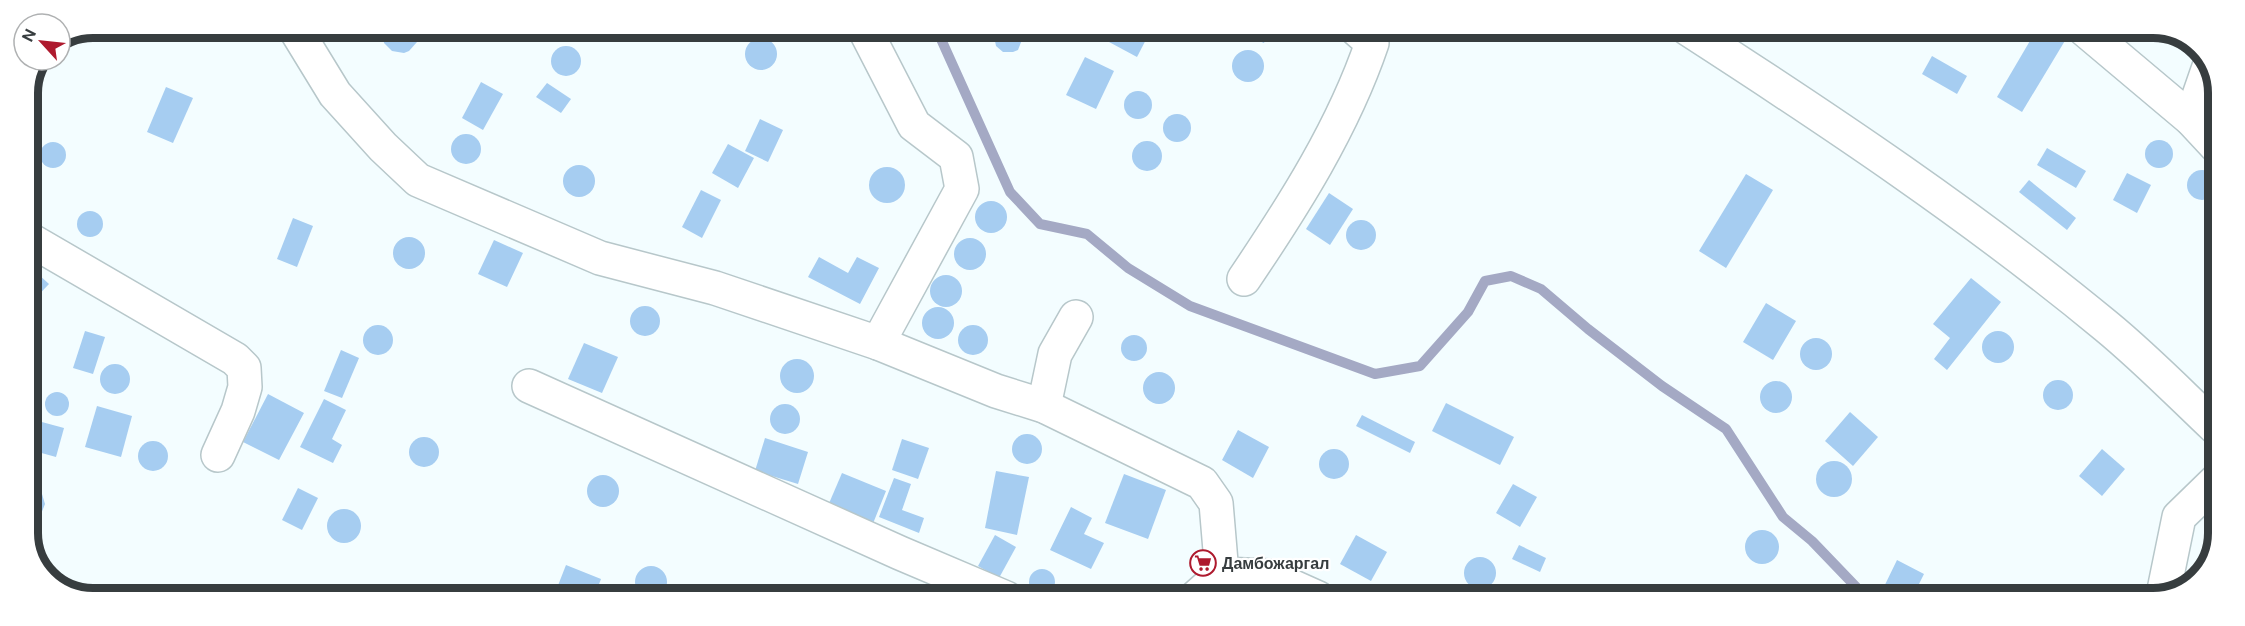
<svg xmlns="http://www.w3.org/2000/svg" width="2245" height="626" font-family="'DM Sans',sans-serif">
	<style>
		.lines { fill: none; stroke-linecap: round; stroke-linejoin: round }
		.stream { stroke: #a4a9c4; stroke-width: 10 }
		.building { fill: #a6cdf1 }
		.street-casing { stroke: #b7c7ca; stroke-width: 36 }
		.secondary-casing { stroke: #b7c7ca; stroke-width: 36 }
		.street { stroke: #fff; stroke-width: 33 }
		.secondary { stroke: #fff; stroke-width: 33 }
		.labels { text-anchor: middle; dominant-baseline: central; stroke-width: 4.5; stroke-linejoin: round; paint-order: stroke }
		.poi-label { font-size: 16px; font-weight: bold; fill: #373d3f; stroke: #fff; text-anchor: start }
		.rim { fill: none; stroke: #373d3f; stroke-width: 8 }
	</style>
	<rect width="100%" height="100%" fill="#f3fdff"/>
	<g class="lines">
		<!-- stream -->
		<path class="stream" d="M936,28L1010,192L1040,224L1087,234L1128,268L1190,306L1375,374L1420,366L1468,312L1485,281L1511,276L1541,289L1588,329L1662,386L1726,429L1783,517L1812,541L1860,591L1863,599"/>
	</g>
	<!-- building -->
	<g class="building">
		<path d="M385,27H415L418,36L417,42L409,51L404,53L392,51L384,43L383,38Z"/>
		<path d="M506,27H538L532,37L523,41L512,38Z"/>
		<path d="M570,27L578,28H602L595,35L584,38L574,33Z"/>
		<path d="M998,28L1020,29L1023,37L1018,50L1013,52H1003L996,46L994,36Z"/>
		<path d="M1100,28H1152L1137,57L1096,35Z"/>
		<path d="M1253,28H1291L1286,42L1267,35L1264,43L1250,37Z"/>
		<path d="M1911,29H1944L1938,42Z"/>
		<path d="M2037,29H2050L2066,39L2022,112L1997,97Z"/>
		<circle cx="761" cy="54" r="16"/>
		<circle cx="566" cy="61" r="15"/>
		<circle cx="1248" cy="66" r="16"/>
		<path d="M1932,56L1967,76L1957,94L1922,74Z"/>
		<path d="M1085,57L1114,71L1096,109L1066,95Z"/>
		<path d="M481,82L503,94L483,130L462,118Z"/>
		<path d="M547,83L571,99L561,113L536,97Z"/>
		<path d="M166,87L193,98L173,143L147,132Z"/>
		<circle cx="1138" cy="105" r="14"/>
		<circle cx="1177" cy="128" r="14"/>
		<path d="M760,119L783,130L768,162L745,151Z"/>
		<circle cx="466" cy="149" r="15"/>
		<circle cx="2159" cy="154" r="14"/>
		<circle cx="1147" cy="156" r="15"/>
		<circle cx="53" cy="155" r="13"/>
		<path d="M728,144L754,158L738,188L712,173Z"/>
		<path d="M2047,148L2086,171L2076,188L2037,165Z"/>
		<circle cx="579" cy="181" r="16"/>
		<circle cx="887" cy="185" r="18"/>
		<circle cx="2202" cy="185" r="15"/>
		<path d="M2127,173L2151,185L2137,213L2113,200Z"/>
		<path d="M1746,174L1773,190L1726,268L1699,251Z"/>
		<path d="M2029,180L2076,218L2067,230L2019,192Z"/>
		<path d="M701,190L721,200L702,238L682,227Z"/>
		<path d="M1329,193L1353,209L1330,245L1306,229Z"/>
		<circle cx="991" cy="217" r="16"/>
		<circle cx="90" cy="224" r="13"/>
		<path d="M293,218L313,226L297,267L277,259Z"/>
		<circle cx="1361" cy="235" r="15"/>
		<circle cx="409" cy="253" r="16"/>
		<circle cx="970" cy="254" r="16"/>
		<path d="M494,240L523,253L507,287L478,274Z"/>
		<path d="M819,257L848,273L857,257L879,268L860,304L808,277Z"/>
		<path d="M27,264L49,284L27,307Z"/>
		<circle cx="946" cy="291" r="16"/>
		<path d="M1971,278L2001,302L1947,370L1934,359L1950,338L1933,324Z"/>
		<path d="M1766,303L1796,321L1773,360L1743,342Z"/>
		<circle cx="645" cy="321" r="15"/>
		<circle cx="938" cy="323" r="16"/>
		<circle cx="973" cy="340" r="15"/>
		<circle cx="378" cy="340" r="15"/>
		<path d="M85,331L105,337L93,374L73,368Z"/>
		<circle cx="1998" cy="347" r="16"/>
		<circle cx="1134" cy="348" r="13"/>
		<circle cx="1816" cy="354" r="16"/>
		<path d="M584,343L618,357L602,393L568,379Z"/>
		<path d="M341,350L359,358L342,398L324,391Z"/>
		<circle cx="797" cy="376" r="17"/>
		<circle cx="115" cy="379" r="15"/>
		<circle cx="1159" cy="388" r="16"/>
		<circle cx="2058" cy="395" r="15"/>
		<circle cx="1776" cy="397" r="16"/>
		<circle cx="57" cy="404" r="12"/>
		<path d="M268,394L304,413L279,460L243,442Z"/>
		<path d="M324,399L346,410L332,439L342,445L333,463L300,447Z"/>
		<path d="M1446,403L1514,437L1500,465L1432,431Z"/>
		<circle cx="785" cy="419" r="15"/>
		<path d="M97,406L132,416L121,457L85,447Z"/>
		<path d="M1850,412L1878,437L1853,466L1825,441Z"/>
		<path d="M1362,415L1415,442L1410,453L1356,426Z"/>
		<path d="M27,418L64,428L56,457L27,449Z"/>
		<path d="M1238,430L1269,447L1253,478L1222,460Z"/>
		<circle cx="1027" cy="449" r="15"/>
		<circle cx="424" cy="452" r="15"/>
		<path d="M765,438L808,452L798,484L755,471Z"/>
		<path d="M902,439L929,448L918,479L892,470Z"/>
		<circle cx="153" cy="456" r="15"/>
		<circle cx="1334" cy="464" r="15"/>
		<path d="M2102,449L2125,469L2102,496L2079,476Z"/>
		<circle cx="1834" cy="479" r="18"/>
		<path d="M996,471L1029,477L1017,535L985,528Z"/>
		<path d="M842,473L886,491L872,526L827,508Z"/>
		<path d="M1124,474L1166,490L1148,539L1105,523Z"/>
		<circle cx="603" cy="491" r="16"/>
		<path d="M894,478L911,484L902,510L924,518L919,533L879,517Z"/>
		<path d="M1513,484L1537,497L1520,527L1496,513Z"/>
		<path d="M27,487L33,488L42,494L45,504L41,514L31,520L27,519Z"/>
		<path d="M298,488L318,498L302,530L282,520Z"/>
		<path d="M1071,507L1092,518L1084,534L1104,543L1091,569L1050,550Z"/>
		<circle cx="344" cy="526" r="17"/>
		<circle cx="1762" cy="547" r="17"/>
		<path d="M995,535L1016,547L999,578L978,566Z"/>
		<path d="M1356,535L1387,552L1371,581L1340,564Z"/>
		<path d="M1519,545L1546,558L1540,572L1512,559Z"/>
		<circle cx="1480" cy="573" r="16"/>
		<path d="M1897,560L1924,574L1913,596L1918,599H1887L1880,595Z"/>
		<path d="M566,565L601,579L594,597H579L557,588Z"/>
		<circle cx="651" cy="582" r="16"/>
		<circle cx="1042" cy="582" r="13"/>
		<path d="M1997,590L2006,592L2012,599H1985L1992,592Z"/>
	</g>
	<g class="lines">
		<!-- street casing -->
		<g class="street-casing">
			<g id="street">
				<path d="M294,27L335,94L383,147L418,180L600,258L715,288L878,343L996,391L1044,406L1202,483L1216,503L1222,574L1269,576L1318,598"/>
				<path d="M864,28L914,125L956,157L962,189L878,343"/>
				<path d="M2084,29L2191,119L2218,148"/>
				<path d="M2191,119L2209,67"/>
				<path d="M27,238L235,359L244,368L245,387L238,411L218,455"/>
				<path d="M1244,279C1294,205 1343,128 1372,43L1355,28"/>
				<path d="M529,386L900,553L1006,598"/>
				<path d="M1044,406L1055,354L1076,317"/>
				<path d="M2163,595L2179,517L2216,481"/>
				<path d="M1195,598L1222,574"/>
			</g>
		</g>
		<!-- secondary casing -->
		<g class="secondary-casing">
			<path id="secondary" d="M1688,29C1832,122 1974,217 2106,326C2145,358 2180,394 2216,428"/>
		</g>
		<!-- street -->
		<use href="#street" class="street"/>
		<!-- secondary -->
		<use href="#secondary" class="secondary"/>
	</g>
	<!-- icons -->
	<defs>
		<g id="supermarket-ring" transform="scale(1.35)"><circle r="9.5" fill="#fff" stroke="#ae1a2e" stroke-width="1.5"/><path d="M-6-5.5h2.5l.6 2H6L4.5 2H-2.5L-4.4-4H-6ZM-1.5 3.2a1.3 1.3 0 1 0 .1 0ZM3 3.2a1.3 1.3 0 1 0 .1 0Z" fill="#ae1a2e"/></g>
	</defs>
	<g fill-rule="evenodd">
		<use href="#supermarket-ring" x="1203" y="563"/>
	</g>
	<g class="labels">
		<!-- poi labels -->
		<g class="poi-label">
			<text x="1222" y="563">Дамбожаргал</text>
		</g>
	</g>
	<!-- crop -->
	<path d="M0 0H2245V626H0ZM93 38H2153A55 55 0 0 1 2208 93V533A55 55 0 0 1 2153 588H93A55 55 0 0 1 38 533V93A55 55 0 0 1 93 38Z" fill="#fff" fill-rule="evenodd"/>
	<path class="rim" d="M93 38H2153A55 55 0 0 1 2208 93V533A55 55 0 0 1 2153 588H93A55 55 0 0 1 38 533V93A55 55 0 0 1 93 38Z"/>
	<!-- north arrow -->
	<g transform="translate(42 42) rotate(297)"><circle r="28" fill="#ffffff" stroke="#afb1b2" stroke-width="1.5"/>
	<path d="M0-4.5L10 22L0 15L-10 22Z" fill="#ae1a2e"/>
	<text y="-9" font-size="16" font-weight="bold" text-anchor="middle" fill="#373d3f">N</text>
	</g>
</svg>
